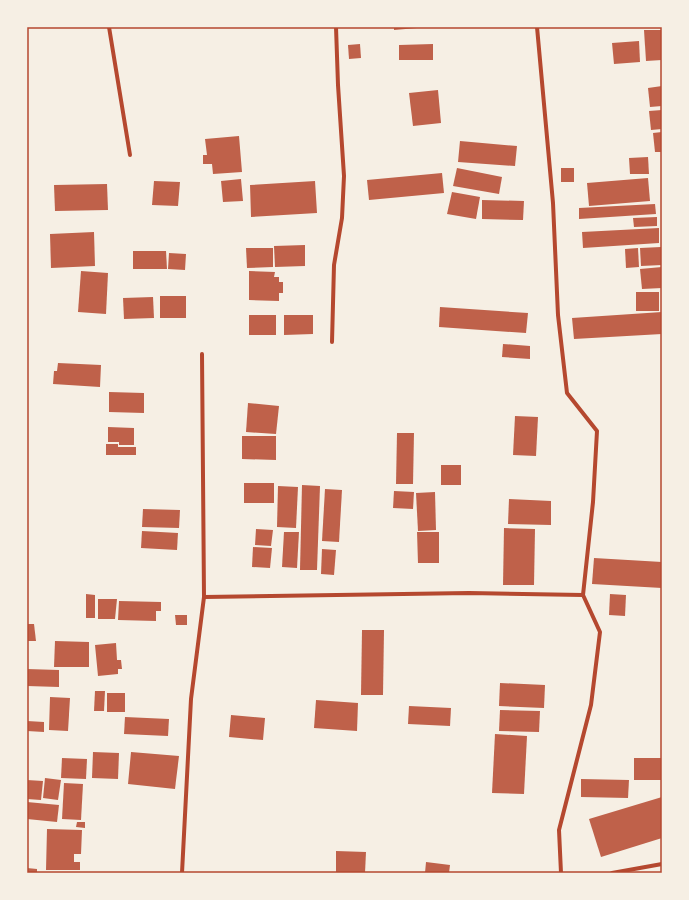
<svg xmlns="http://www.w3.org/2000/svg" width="689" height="900" font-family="'IBM Plex Sans',sans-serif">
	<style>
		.building { fill: #bf614a }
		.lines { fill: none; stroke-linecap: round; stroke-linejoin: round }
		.minor { stroke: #b5482f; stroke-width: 4 }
		.neatline { fill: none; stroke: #b5482f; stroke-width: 1.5 }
	</style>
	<rect width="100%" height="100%" fill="#f6efe4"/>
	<!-- building -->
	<g class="building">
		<path d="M394,27H417V28L394,30Z"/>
		<path d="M644,30H662V60L646,61Z"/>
		<path d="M639,41L640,62L614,64L612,43Z"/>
		<path d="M360,44L361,58L349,59L348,45Z"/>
		<path d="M433,44V60H399V45Z"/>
		<path d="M662,86V106L650,107L648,88Z"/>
		<path d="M438,90L441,123L413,126L409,93Z"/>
		<path d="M662,110V129L651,130L649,111Z"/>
		<path d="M662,132V152H655L653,133Z"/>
		<path d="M239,136L242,172L213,174L212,164H203V155H207L205,139Z"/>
		<path d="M460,141L517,146L515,166L458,162Z"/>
		<path d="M648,157L649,174H630L629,158Z"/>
		<path d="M457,168L502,177L499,194L453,186Z"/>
		<rect x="561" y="168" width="13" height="14"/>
		<path d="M442,173L444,193L369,200L367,180Z"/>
		<path d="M648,178L650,201L589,206L587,183Z"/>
		<path d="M241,179L243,201L223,202L221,181Z"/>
		<path d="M154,181L180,182L178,206L152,205Z"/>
		<path d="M315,181L317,213L251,217L250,185Z"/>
		<path d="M107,184L108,210L55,211L54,185Z"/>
		<path d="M452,192L480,197L476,219L447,214Z"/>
		<path d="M482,200L524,201L523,220L482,219Z"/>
		<path d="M655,204L656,214L579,219V208Z"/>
		<path d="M657,217V226L634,227L633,218Z"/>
		<path d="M659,228V243L583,248L582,232Z"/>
		<path d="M94,232L95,266L51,268L50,234Z"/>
		<path d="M305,245V266L275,267L274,246Z"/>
		<path d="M661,247L662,265L641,266L640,248Z"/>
		<path d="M246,248H273V267L247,268Z"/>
		<path d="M638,248L639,267L626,268L625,249Z"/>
		<path d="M133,251H166L167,269H133Z"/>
		<path d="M169,253L186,254L185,270L168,269Z"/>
		<path d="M662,267V288L642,289L640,269Z"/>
		<path d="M81,271L108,273L106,314L78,312Z"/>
		<path d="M249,271L275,272L274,277H279V282H283V293H279V301L249,300Z"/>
		<rect x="636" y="292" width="23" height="19"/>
		<rect x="160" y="296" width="26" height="22"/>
		<path d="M153,297L154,318L124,319L123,298Z"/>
		<path d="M440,307L528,313L526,333L439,327Z"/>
		<path d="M662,312V334L574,339L572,318Z"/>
		<rect x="249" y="315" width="27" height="20"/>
		<path d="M284,315H313V334L284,335Z"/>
		<path d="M503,344L530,346V359L502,357Z"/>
		<path d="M58,363L101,365L100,387L53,384L54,371H57Z"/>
		<path d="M109,392L144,393V413L109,412Z"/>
		<path d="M248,403L279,406L276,434L246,432Z"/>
		<path d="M515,416L538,417L536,456L513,455Z"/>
		<path d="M108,427L134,428V445H119V442H108Z"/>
		<path d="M397,433H414L413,484H396Z"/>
		<path d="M242,436H276V460L242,459Z"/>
		<path d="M106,444H118V447H136V455H106Z"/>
		<rect x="441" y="465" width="20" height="20"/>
		<rect x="244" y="483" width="30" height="20"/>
		<path d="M302,485L320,486L317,570H300Z"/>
		<path d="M278,486L298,487L296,528L277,527Z"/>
		<path d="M325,489L342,490L339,542L322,541Z"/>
		<path d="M394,491L414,492L413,509L393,508Z"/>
		<path d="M435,492L436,530L418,531L416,493Z"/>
		<path d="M509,499L551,501V525L508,524Z"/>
		<path d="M143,509L180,510L179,528L142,527Z"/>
		<path d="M504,528L535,529L534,585H503Z"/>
		<path d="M256,529L273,530L271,546L255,545Z"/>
		<path d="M142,531L178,533L177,550L141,548Z"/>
		<path d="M284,532H299L297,568L282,567Z"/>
		<path d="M417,532H439V563H418Z"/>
		<path d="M253,547L272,548L270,568L252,567Z"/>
		<path d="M322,549L336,550L334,575L321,574Z"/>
		<path d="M594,558L662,562V588L592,584Z"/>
		<path d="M86,594L95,595V618H86Z"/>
		<path d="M610,594L626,595L625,616L609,615Z"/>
		<path d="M98,599H117L115,619H98Z"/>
		<path d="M119,601L161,602V611H156V621L118,620Z"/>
		<path d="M175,615H187V625H176Z"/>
		<path d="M27,624H34L36,641H27Z"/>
		<path d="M362,630H384L383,695H361Z"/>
		<path d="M55,641L89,642V667H54Z"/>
		<path d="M116,643L117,660H121L122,669H118V674L98,676L95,645Z"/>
		<path d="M27,669L59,670V687L27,686Z"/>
		<path d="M500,683L545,685L544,708L499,706Z"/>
		<path d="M95,691H105L104,711H94Z"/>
		<rect x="107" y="693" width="18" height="19"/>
		<path d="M50,697L70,698L68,731L49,730Z"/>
		<path d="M316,700L358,703L357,731L314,728Z"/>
		<path d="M409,706L451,708L450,726L408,724Z"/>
		<path d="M500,710L540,711L539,732L499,731Z"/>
		<path d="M231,715L265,718L263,740L229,737Z"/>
		<path d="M125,717L169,719L168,736L124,734Z"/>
		<path d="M27,721L44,722V732L27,731Z"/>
		<path d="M495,734L527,736L524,794L492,793Z"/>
		<path d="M93,752L119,753L118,779L92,778Z"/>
		<path d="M131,752L179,756L175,789L128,784Z"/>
		<path d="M62,758L87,759L86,779L61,778Z"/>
		<rect x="634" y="758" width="28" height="22"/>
		<path d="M45,778L61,780L58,800L43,798Z"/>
		<path d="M581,779L629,780L628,798L581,797Z"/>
		<path d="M27,780L43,781L41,800L27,799Z"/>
		<path d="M64,783L83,784L81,820L62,819Z"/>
		<path d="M662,797V838L601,857L589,819Z"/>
		<path d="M27,802L59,805L57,822L27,819Z"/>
		<path d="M77,822H85V828L76,827Z"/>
		<path d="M47,829L82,830L81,854H74V862H80V870H46Z"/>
		<path d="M336,851L366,852L365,873H336Z"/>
		<path d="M426,862L450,865L449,873H425Z"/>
		<path d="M27,868L37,869V873H27Z"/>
	</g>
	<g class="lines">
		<!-- minor -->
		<g class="minor">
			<path d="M109,27L130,155"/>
			<path d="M537,27L553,203L558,315L567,393L597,431L593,502L583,595L600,632L591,705L559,830L561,873"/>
			<path d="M332,342L334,265L342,218L344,176L338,85L336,27"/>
			<path d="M204,597L469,593L583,595"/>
			<path d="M182,873L191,699L204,597L202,354"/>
			<path d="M612,873L662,864"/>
		</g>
	</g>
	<!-- border -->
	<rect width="689" height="900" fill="none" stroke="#f6efe4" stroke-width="56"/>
	<rect x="28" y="28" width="633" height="844" class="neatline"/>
</svg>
